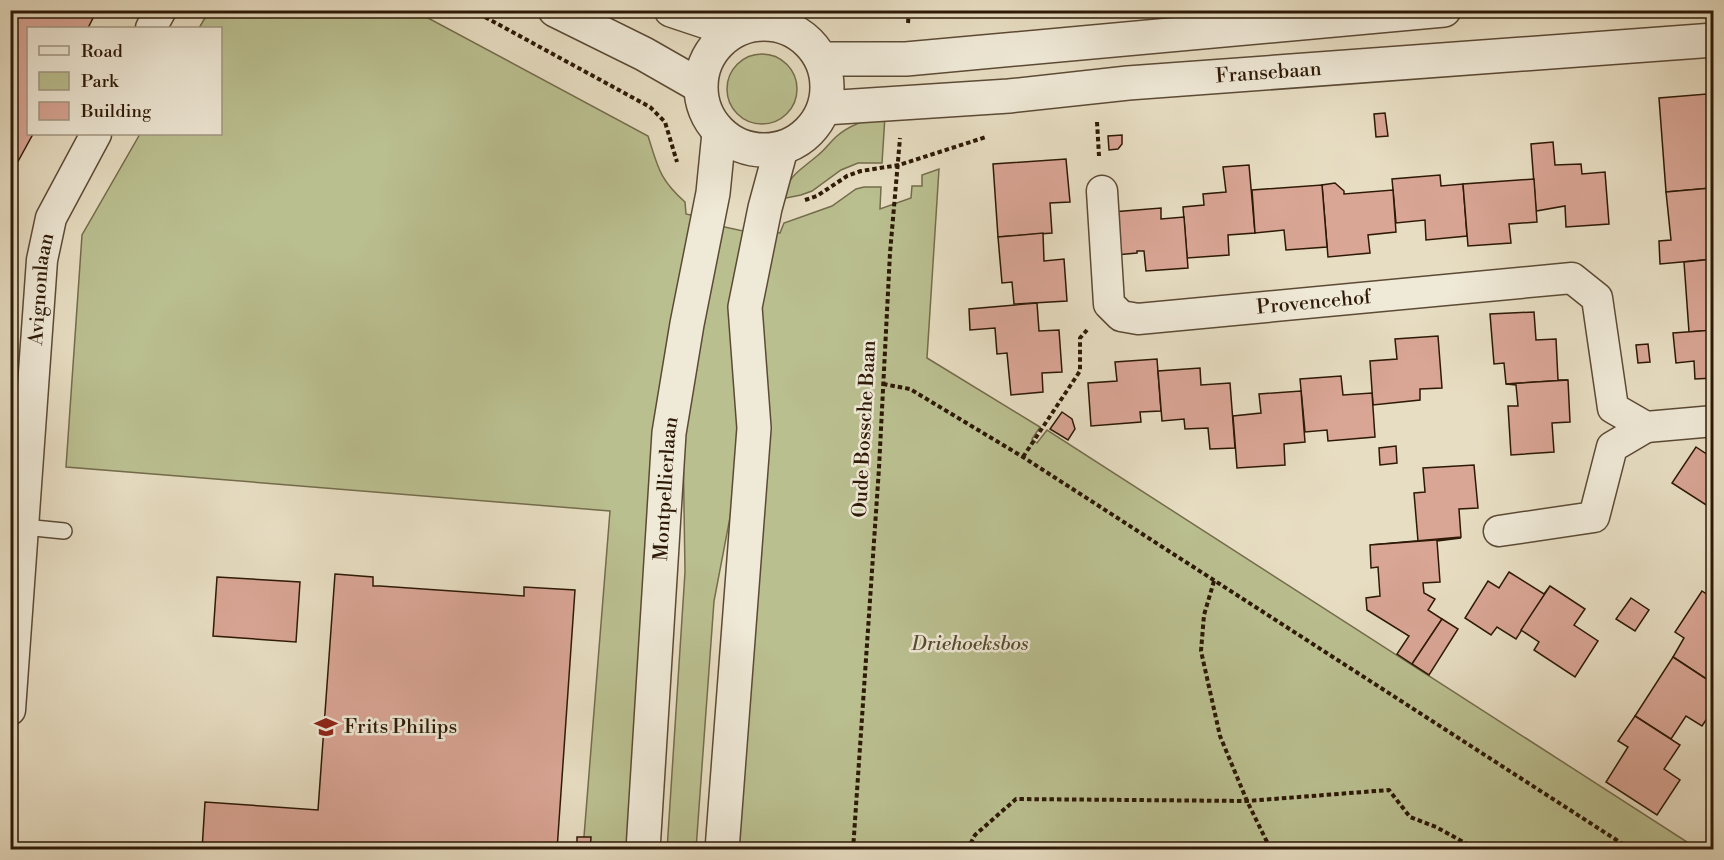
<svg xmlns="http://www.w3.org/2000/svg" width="1724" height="860" font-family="'Libre Bodoni',serif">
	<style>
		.green { fill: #babf90; stroke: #746c4b; stroke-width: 1.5 }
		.building { fill: #d9a595; stroke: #2d1906; stroke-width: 1.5 }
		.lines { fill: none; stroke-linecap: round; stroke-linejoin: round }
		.service-casing { stroke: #5c4a35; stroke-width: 18 }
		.minor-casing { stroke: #5c4a35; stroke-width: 33 }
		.tertiary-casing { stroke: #5c4a35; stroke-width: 36 }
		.path { stroke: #2d1906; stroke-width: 4; stroke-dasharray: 4.5 3; stroke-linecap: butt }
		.service { stroke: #efe9d7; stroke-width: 15 }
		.minor { stroke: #efe9d7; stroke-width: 30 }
		.tertiary { stroke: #efe9d7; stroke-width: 33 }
		.labels { text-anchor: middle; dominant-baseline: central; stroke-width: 5; stroke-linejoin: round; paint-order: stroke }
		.street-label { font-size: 20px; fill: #2d1906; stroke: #efe9d7 }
		.park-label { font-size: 20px; font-style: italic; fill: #574b2f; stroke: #efe9d7 }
		.poi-label { font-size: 20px; fill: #2d1906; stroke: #efe9d7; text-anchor: start }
	</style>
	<rect width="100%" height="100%" fill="#e7ddc2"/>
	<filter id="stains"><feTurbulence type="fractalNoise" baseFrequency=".00333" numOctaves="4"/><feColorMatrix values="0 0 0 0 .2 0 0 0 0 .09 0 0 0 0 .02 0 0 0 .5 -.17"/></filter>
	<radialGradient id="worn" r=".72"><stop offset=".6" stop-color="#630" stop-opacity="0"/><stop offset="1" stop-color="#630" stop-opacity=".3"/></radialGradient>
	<!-- green -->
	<g class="green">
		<path d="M209,11H415L648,136C658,167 659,179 685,202L686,214L695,216L628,849H583L610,511L66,467L82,235L140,134H220V28H199Z"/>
		<circle cx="762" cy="89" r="35"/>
		<path d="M885,116L882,163H858L841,170L812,191L801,195L781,199C791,173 797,173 817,156C825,150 830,142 837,136C851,124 867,119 885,116Z"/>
		<path d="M939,169L927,358L1040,427L1032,439L1037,443L1047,430L1698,849L735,850L757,325L771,232L780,233L784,223L832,206L856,189L864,187H881L880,209L911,198L912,186H922V175Z"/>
		<path d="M720,226L748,232L740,413L732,507L714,601L696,849L667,850L685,572L683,440Z"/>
	</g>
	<!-- building -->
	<g class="building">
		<path d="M10,10H97L88,28H28V134H33L10,176Z"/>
		<path d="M1707,94L1714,110V160H1709L1711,188L1666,192L1659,98Z"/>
		<path d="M1385,113L1388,136L1376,137L1374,114Z"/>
		<path d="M1122,135V144L1118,149L1109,150L1108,136Z"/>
		<path d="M1553,142L1555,165L1581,164L1582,174L1605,172L1609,224L1566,227L1565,206L1536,211L1531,144Z"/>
		<path d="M1066,159L1070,202L1050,203L1052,233L998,237L993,164Z"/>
		<path d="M1249,165L1255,233L1228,235L1229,255L1187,258L1183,207L1204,205L1203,194L1226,192L1223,167Z"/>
		<path d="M1440,175L1441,186L1463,184L1467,236L1426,240L1425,220L1396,223L1392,179Z"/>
		<path d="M1534,179L1537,222L1509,224L1511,243L1468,246L1463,184Z"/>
		<path d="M1335,183L1344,191V194L1393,190L1396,232L1368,235L1370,253L1328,257L1322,185Z"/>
		<path d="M1322,185L1327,247L1286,250L1284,230L1255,233L1252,190Z"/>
		<path d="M1711,188L1714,259L1660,264L1659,241L1671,240L1666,192Z"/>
		<path d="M1161,208V219L1184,217L1188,268L1146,271L1144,251H1137V253L1116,255L1112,212Z"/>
		<path d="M1043,233L1044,261L1064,259L1067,301L1014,304L1012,282L1002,283L998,237Z"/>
		<path d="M1714,259V330L1689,332L1684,262Z"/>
		<path d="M1037,303L1039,331L1059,330L1062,372L1042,373L1043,392L1011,395L1007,353L997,354L995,328L970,330L969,309Z"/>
		<path d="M1534,312L1536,340L1556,339L1558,380H1568L1506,384L1504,363L1494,364L1490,314Z"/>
		<path d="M1714,330V378L1695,379L1694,361L1676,363L1673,333Z"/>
		<path d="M1438,336L1442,388L1420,389V400L1373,405L1370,361L1397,359L1395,339Z"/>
		<path d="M1648,344L1650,362L1638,363L1636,345Z"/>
		<path d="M1157,359L1161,411L1140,412L1141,422L1091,426L1088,383L1117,381L1115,362Z"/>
		<path d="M1200,368L1201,385L1230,383L1235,448L1210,449L1208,428L1185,429L1184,419L1162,421L1158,371Z"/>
		<path d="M1341,376L1343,395L1372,393L1375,437L1328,441L1327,430L1305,432L1300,379Z"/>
		<path d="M1568,380L1570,422L1552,423L1554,452L1511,455L1508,406H1518L1516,385L1506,384Z"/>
		<path d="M1301,391L1305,442L1284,444L1285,465L1237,468L1233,416L1261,413L1259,394Z"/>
		<path d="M1062,412L1072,419L1075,429L1068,440L1050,429Z"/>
		<path d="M1396,446L1397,463L1380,465L1379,448Z"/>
		<path d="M1696,447L1714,459V510L1672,483Z"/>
		<path d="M1474,465L1478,508L1459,509L1461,537L1370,545L1418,541L1414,493L1425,492L1423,468Z"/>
		<path d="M1461,538L1437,541L1440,582L1423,583L1424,593L1435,599L1428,610L1442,619L1412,664L1397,654L1409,636L1367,610L1366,598L1380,596L1378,567L1371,568L1370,545Z"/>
		<path d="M1509,572L1544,594L1550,586L1516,639L1497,627L1491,635L1465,618L1488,581L1499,588Z"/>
		<path d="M335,574L373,577V586H380L524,596V587L575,590L557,850H202L205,802L318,810Z"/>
		<path d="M217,577L300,582L296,642L213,636Z"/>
		<path d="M1550,586L1585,609L1574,625L1598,641L1575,677L1534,650L1539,642L1521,630Z"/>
		<path d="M1702,591L1714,599V684L1673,657L1684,638L1675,632Z"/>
		<path d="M1631,598L1649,610L1635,631L1616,619Z"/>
		<path d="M1442,619L1458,629L1429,675L1412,664Z"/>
		<path d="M1673,657L1714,684V708L1702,726L1686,716L1671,739L1635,716Z"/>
		<path d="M1635,716L1680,745L1664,769L1680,780L1657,815L1606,782L1628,747L1618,741Z"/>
		<path d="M577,837H591L590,850H577Z"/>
	</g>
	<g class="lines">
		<!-- service casing -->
		<g class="service-casing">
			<path id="service" d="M24,527L64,531"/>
		</g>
		<!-- minor casing -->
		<g class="minor-casing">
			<g id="minor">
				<path d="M151,28L161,10"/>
				<path id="s1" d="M1102,191L1109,304L1121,316L1138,319L1572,278L1597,298L1613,408L1646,427L1714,421"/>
				<path d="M1499,531L1594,517L1612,447L1646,427"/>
				<path id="s2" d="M10,710L42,260L51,218L96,134"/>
			</g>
		</g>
		<!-- tertiary casing -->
		<g class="tertiary-casing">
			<g id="tertiary">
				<path d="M555,10L644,54L700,86"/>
				<path d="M671,10L734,31"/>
				<circle cx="764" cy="87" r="63"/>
				<path d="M821,59H906L1444,10"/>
				<path id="s3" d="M824,108L1009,96L1128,83L1714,40"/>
				<path id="s4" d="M643,850L669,433L687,324L713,193L719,133"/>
				<path d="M722,850L754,428L745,307L765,208L781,149"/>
			</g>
		</g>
		<!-- path -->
		<g class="path">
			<path d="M472,10L650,107L665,122L677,162"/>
			<path d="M908,23L909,10"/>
			<path d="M1097,122L1099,156"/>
			<path d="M805,200L817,196L847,176L861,171L899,165L986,137"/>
			<path d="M883,384L910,389L1023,457L1632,850"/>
			<path d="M1023,457L1080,371V338L1087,330"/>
			<path d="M1214,581L1204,615L1201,651L1220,736L1247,801L1271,850"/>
			<path d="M853,850L879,468L890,253L900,138"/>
			<path d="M967,850L975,835L1016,799L1247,801L1389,790L1410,817L1436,827L1478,850"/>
			<path d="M1709,850L1714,848"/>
		</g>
		<!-- service -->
		<use href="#service" class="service"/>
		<!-- minor -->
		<use href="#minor" class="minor"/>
		<!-- tertiary -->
		<use href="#tertiary" class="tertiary"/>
	</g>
	<!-- icons -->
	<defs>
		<g id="school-bare" transform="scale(1.8)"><path d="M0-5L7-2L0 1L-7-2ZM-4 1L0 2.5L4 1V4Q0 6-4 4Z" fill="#8f2418" stroke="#efe9d7" stroke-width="2.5" paint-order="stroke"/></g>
	</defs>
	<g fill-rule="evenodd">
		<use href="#school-bare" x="326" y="727"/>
	</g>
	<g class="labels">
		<!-- street labels -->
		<g class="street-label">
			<text stroke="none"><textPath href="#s3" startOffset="446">Fransebaan</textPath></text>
			<text stroke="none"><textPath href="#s2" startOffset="422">Avignonlaan</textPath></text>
			<text stroke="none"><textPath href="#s1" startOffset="324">Provencehof</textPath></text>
			<text transform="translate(865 429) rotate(-87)">Oude Bossche Baan</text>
			<text stroke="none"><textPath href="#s4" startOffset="362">Montpellierlaan</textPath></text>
		</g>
		<!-- park labels -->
		<g class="park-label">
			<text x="970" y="644">Driehoeksbos</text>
		</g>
		<!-- poi labels -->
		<g class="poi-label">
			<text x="344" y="727">Frits Philips</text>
		</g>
	</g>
	<!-- margin -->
	<rect width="1724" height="860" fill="none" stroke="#e7ddc2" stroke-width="36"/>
	<rect x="12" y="12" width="1700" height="836" fill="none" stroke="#2d1906" stroke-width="3"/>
	<rect x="18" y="18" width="1688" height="824" fill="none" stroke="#2d1906" stroke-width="1.5"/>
	<!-- legend -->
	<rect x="27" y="27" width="195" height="108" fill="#efe9d7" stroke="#a19683" stroke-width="1.5"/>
	<rect x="39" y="46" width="30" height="9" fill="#efe9d7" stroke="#a19683" stroke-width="1.5"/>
	<text x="81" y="57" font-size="18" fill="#2d1906">Road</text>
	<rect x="39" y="72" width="30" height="18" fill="#babf90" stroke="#a19683" stroke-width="1.5"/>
	<text x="81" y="87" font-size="18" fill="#2d1906">Park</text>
	<rect x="39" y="102" width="30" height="18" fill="#d9a595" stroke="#a19683" stroke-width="1.5"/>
	<text x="81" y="117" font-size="18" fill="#2d1906">Building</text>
	<rect width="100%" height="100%" filter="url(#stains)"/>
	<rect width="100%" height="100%" fill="url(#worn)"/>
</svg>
